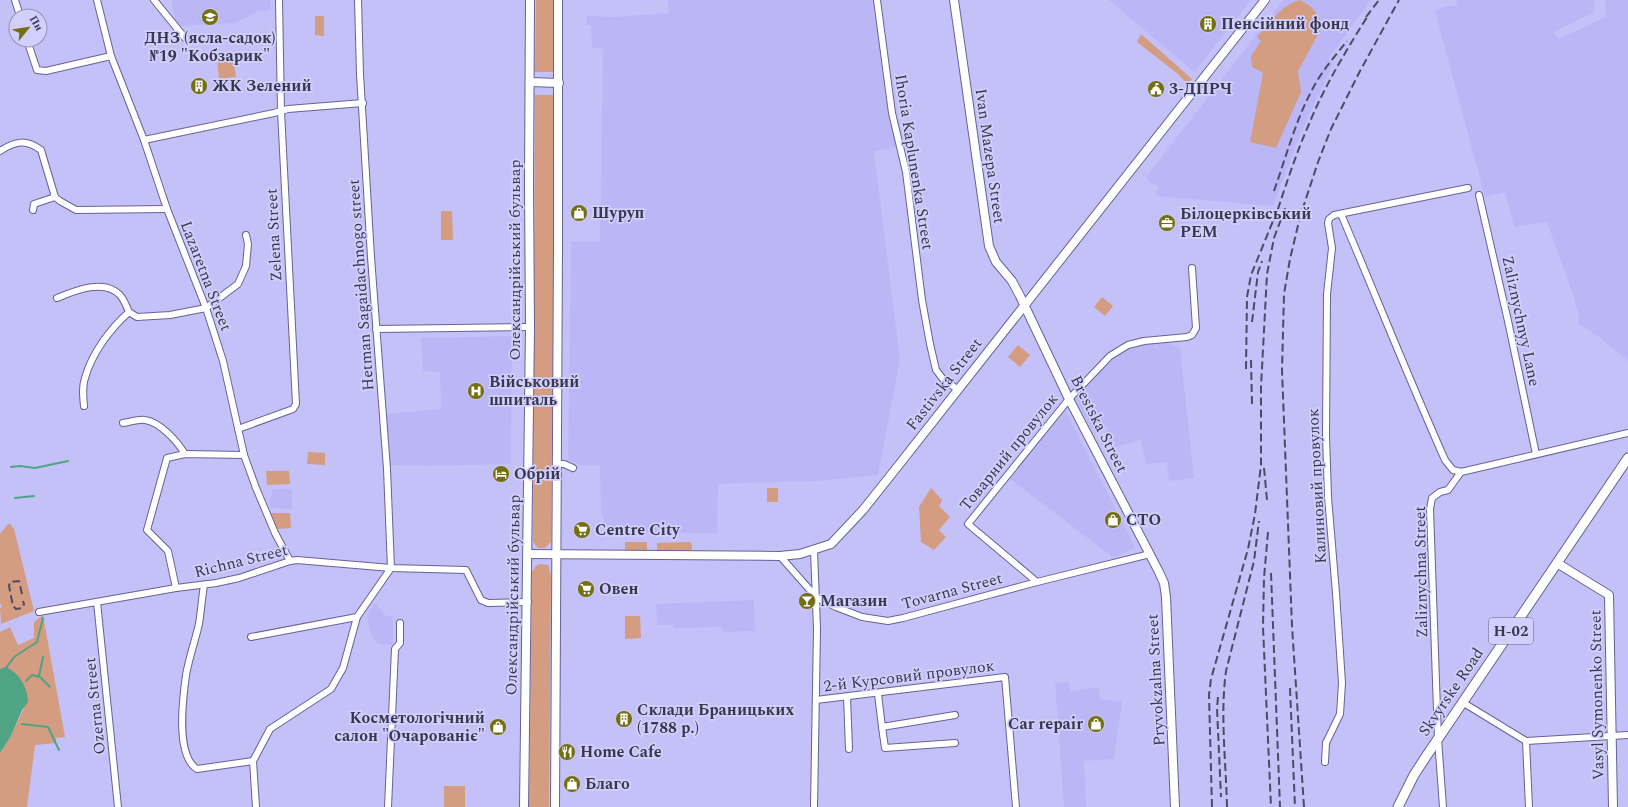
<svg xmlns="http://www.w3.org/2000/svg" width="1628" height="807" font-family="Spectral,serif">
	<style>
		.built { fill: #bbb7f6 }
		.green { fill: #d49c80 }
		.water { fill: #4fa486 }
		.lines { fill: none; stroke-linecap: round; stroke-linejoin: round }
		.stream { stroke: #4fa486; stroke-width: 2 }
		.street-casing { stroke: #676295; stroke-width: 8 }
		.secondary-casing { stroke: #676295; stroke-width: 10 }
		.primary-casing { stroke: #676295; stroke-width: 11 }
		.street { stroke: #fff; stroke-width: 6 }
		.secondary { stroke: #fff; stroke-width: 8 }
		.primary { stroke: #fff; stroke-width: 9 }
		.rail { stroke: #4d4a66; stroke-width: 2; stroke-dasharray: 8 4; stroke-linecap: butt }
		.labels { text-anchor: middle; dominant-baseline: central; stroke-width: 3.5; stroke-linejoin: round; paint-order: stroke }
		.shield { fill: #d2cffd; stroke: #676582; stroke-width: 1 }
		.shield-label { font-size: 15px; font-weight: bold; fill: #39374e }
		.poi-label { font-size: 16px; font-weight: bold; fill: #39374e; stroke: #d2cffd; text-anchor: start }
		.street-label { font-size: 16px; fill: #39374e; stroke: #d2cffd }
	</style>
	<rect width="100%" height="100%" fill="#c4c1f9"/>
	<!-- built -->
	<g class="built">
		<path d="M171,0H270L271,10L258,11L235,23L176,26Z"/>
		<path d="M668,0H877L899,147L874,151L900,359L878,475L816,481L718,484L717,533H604V517L601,516L600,466L579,465L568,460L571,241L600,242L603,49L592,48L591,25H587V16L615,17L669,13Z"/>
		<path d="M1109,0H1251L1194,72Z"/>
		<path d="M1283,0H1371L1328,59L1333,64L1299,137L1273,206L1156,196L1158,186L1148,182L1147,176Z"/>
		<path d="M1456,0H1594L1595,12L1557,30L1555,33L1559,39L1606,17L1605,0H1628V361L1599,337L1584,327L1579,325V316L1573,295L1547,222L1514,227L1505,192L1485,197L1435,11L1446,6H1457Z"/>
		<path d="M512,336L511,464L429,466L388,465L384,414L441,409L440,372L423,371L421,338Z"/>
		<path d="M1165,342L1180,348L1194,478L1169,481L1167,462L1146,464L1141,440L1111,448L1107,426L1095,434L1075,398L1111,361L1125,350L1145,345Z"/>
		<path d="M1065,410L1135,547L1114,558L1010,479Z"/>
		<path d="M273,489H292V509L270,508V498Z"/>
		<path d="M754,600L755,631L724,632L722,627L674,628L673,625H657L656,604Z"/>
		<path d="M375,603L386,616H393V645L380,644L375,641L371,635L367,616Z"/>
		<path d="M1069,682L1070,691L1099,687L1100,699L1122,702L1114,759L1084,761L1086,807H1064L1055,683Z"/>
	</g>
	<!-- green -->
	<g class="green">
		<path d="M536,0H554L555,72H535Z"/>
		<path d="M1300,0C1312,6 1322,15 1321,29L1298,71L1301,92L1276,148L1250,142L1263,73L1252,67L1251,56L1261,41L1257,37C1269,24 1282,4 1300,0Z"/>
		<path d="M315,16H324V36L315,35Z"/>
		<path d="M1141,34L1192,79L1188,85L1178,74L1137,42Z"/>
		<path d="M233,55L236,77L219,79L217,57Z"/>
		<path d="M535,95H555L551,542L545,548H538L533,542Z"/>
		<path d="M441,211H452L453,240H441Z"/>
		<path d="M1102,297L1113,306L1105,316L1094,307Z"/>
		<path d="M1018,345L1030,355L1020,367L1008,357Z"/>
		<path d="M308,452L325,453V465L307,464Z"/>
		<path d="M266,471H289L290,484L267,485Z"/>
		<rect x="767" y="488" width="11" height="14"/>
		<path d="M931,488L942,500L939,506L950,517L939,530L946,537L934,550L921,542L919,507Z"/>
		<path d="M271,513H290L291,528L277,529Z"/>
		<path d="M8,524H10L14,529L34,611L1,624L0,608L2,607L0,603V534Z"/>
		<rect x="625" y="542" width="22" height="9"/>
		<path d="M690,542L692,545V549L690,551H657V543Z"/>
		<path d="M539,564L548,565L551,575L549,807H529L532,572L536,566Z"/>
		<path d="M43,615L65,737L56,738V743L35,745L27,807H0V753L11,736L24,708L5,667L0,669V632L10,627L18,645L34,638V622Z"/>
		<path d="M625,616H640L641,638L625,639Z"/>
		<rect x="444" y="786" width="21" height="21"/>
	</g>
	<!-- water -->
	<path class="water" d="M5,667C19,672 28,688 28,702L22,710L11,736L0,753V669Z"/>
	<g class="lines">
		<!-- stream -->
		<g class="stream">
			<path d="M11,467L20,466L35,468L68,461"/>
			<path d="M15,498L34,496"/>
			<path d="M6,668L14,657L37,642L43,618"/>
			<path d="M39,676L43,657"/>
			<path d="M26,681L32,675L40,677L50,687"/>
			<path d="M22,724L48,727L59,750"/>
		</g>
		<!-- street casing -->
		<g class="street-casing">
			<g id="street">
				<path d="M15,0L20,16"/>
				<path d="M97,0L111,56L144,140L167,209L206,308L223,361L244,455L256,488L275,533L290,561"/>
				<path d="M154,0L185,38"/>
				<path d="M877,0L892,113L906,172L922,300L930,344L936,370L943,379L957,389"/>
				<path d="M27,40L37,70L46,71L111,56"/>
				<path d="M144,140L274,113L288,109L363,103"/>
				<path d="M0,151C15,141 26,139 41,150L55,197L60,201L76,210L167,209"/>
				<path d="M1479,195L1508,321L1536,454"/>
				<path d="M33,210L34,204L55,197"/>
				<path d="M1341,214C1376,296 1409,379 1445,460L1453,470L1461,472L1628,433"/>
				<path d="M57,298C74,291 104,278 120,295C124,300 127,307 129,312"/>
				<path d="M376,329L530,327"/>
				<path d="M84,406C83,396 82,387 85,378C92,353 110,329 129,312L137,317L170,315L206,308L238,284L246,266L248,244L246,235"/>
				<path d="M123,423C130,422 139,419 145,420C160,422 177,441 185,454"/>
				<path d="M238,429L293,409L296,404L281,111L279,0"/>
				<path d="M556,464H564L573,468"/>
				<path d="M780,556L817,598L836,607L862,617L888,621L903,618L1037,582L1150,554"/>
				<path d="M1037,582L968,524L1069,399L1110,356L1128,345L1144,341L1187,337L1192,335L1196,328L1192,268"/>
				<path d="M204,585C202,598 201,611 199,624C195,641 189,658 186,675C183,697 175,755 197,769L253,761"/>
				<path d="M176,588L168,551L147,530L167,458L185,454L244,455"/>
				<path d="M97,602L118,807"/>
				<path d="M39,612L176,588L216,583L239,578L290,561L297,560L391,568L466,570L481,600L488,603L528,602"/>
				<path d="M251,637L357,617"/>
				<path d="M878,694L882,727L955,715"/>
				<path d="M847,697L849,749"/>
				<path d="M816,700L1005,677L1016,807"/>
				<path d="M1462,702L1526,741L1529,807"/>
				<path d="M882,727L885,748L955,743"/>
				<path d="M1526,741L1628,735"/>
				<path d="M1325,762L1326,743L1340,714L1342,683L1336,593L1328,497L1326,435L1327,294L1332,248L1328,223L1329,219L1334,215L1468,188"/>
				<path d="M256,807L253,761L270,729L331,689L343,668L357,617L391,568L387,469L371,257L360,74L358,0"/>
				<path d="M388,807L395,649L400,643V623"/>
				<path d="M814,807L817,629L814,550"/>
				<path d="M1443,807L1438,739L1430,509L1432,498L1440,492L1448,490L1461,472"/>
			</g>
		</g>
		<!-- secondary casing -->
		<g class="secondary-casing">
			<g id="secondary">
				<path d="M954,0L989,246L996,262L1012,281L1020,296L1069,399L1159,572L1164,583L1166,597L1175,807"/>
				<path d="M530,82L559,83"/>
				<path d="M528,554L780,556L800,554L831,544L863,510L898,466L1265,0"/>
				<path d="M1557,563L1609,595L1613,807"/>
				<path d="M524,807L530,327L529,185L530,0"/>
				<path d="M555,807L558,248V0"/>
			</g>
		</g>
		<!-- primary casing -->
		<g class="primary-casing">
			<path id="primary" d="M1398,807L1414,775L1425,758L1628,458"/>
		</g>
		<!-- street -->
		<use href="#street" class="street"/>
		<!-- secondary -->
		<use href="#secondary" class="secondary"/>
		<!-- primary -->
		<use href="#primary" class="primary"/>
		<!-- rail -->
		<g class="rail">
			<path d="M1366,17L1379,0"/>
			<path d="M1274,191C1286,157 1295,122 1312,90C1321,72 1335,56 1347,41"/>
			<path d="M1274,221C1285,188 1295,156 1309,124C1325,85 1347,49 1369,14"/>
			<path d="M1252,322L1258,272L1262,261"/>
			<path d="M1251,360L1252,404"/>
			<path d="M1246,369L1247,297L1251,275L1275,216"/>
			<path d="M1264,468L1267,500"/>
			<path d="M1268,532L1264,578L1263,627L1271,807"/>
			<path d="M1271,573L1280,807"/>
			<path d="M22,594L19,581L10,582L9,586L13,606L16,609L22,608L24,604L23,601"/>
			<path d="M1290,688L1295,807"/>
			<path d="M1218,697L1217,708L1221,797"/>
			<path d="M1212,807L1209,695L1211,679L1248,549L1255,514L1261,465V387L1267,274L1274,238L1286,206"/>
			<path d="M1227,807C1226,762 1220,715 1226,671L1254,561L1259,521"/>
			<path d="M1304,807L1292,626L1282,370L1284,294L1290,259L1300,217L1318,162L1331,129L1360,71L1399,0"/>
		</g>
	</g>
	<!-- icons -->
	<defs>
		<g id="school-disc" transform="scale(0.9)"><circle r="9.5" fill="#747012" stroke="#d2cffd"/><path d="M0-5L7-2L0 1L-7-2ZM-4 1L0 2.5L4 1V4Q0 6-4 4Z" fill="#fff"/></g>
		<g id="building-disc" transform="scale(0.9)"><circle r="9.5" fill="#747012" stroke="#d2cffd"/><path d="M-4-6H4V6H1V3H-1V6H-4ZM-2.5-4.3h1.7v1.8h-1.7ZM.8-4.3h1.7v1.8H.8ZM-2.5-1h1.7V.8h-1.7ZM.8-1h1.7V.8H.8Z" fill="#fff"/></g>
		<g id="civic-disc" transform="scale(0.9)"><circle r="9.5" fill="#747012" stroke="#d2cffd"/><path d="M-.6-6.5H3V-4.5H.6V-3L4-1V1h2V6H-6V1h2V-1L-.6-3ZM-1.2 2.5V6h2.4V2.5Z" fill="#fff"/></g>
		<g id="shop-disc" transform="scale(0.9)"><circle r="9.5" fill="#747012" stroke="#d2cffd"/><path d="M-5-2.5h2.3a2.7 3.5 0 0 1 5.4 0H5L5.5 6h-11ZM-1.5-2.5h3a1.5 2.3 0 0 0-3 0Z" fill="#fff"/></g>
		<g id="office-disc" transform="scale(0.9)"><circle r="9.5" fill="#747012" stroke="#d2cffd"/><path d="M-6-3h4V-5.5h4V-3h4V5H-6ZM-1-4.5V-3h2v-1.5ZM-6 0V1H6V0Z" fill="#fff"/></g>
		<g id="hospital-disc" transform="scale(0.9)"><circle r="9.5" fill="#747012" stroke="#d2cffd"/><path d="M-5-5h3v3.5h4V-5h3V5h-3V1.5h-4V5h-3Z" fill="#fff"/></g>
		<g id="hotel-disc" transform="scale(0.9)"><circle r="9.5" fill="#747012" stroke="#d2cffd"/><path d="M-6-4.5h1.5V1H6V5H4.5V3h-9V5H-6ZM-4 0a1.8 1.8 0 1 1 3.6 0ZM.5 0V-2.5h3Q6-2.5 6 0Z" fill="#fff"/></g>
		<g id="supermarket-disc" transform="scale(0.9)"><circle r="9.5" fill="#747012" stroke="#d2cffd"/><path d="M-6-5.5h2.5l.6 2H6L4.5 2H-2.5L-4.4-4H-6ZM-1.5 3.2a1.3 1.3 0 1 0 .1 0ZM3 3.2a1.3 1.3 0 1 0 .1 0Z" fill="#fff"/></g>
		<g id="bar-disc" transform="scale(0.9)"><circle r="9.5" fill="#747012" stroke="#d2cffd"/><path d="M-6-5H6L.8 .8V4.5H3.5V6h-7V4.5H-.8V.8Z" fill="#fff"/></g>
		<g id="restaurant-disc" transform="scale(0.9)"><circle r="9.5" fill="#747012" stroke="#d2cffd"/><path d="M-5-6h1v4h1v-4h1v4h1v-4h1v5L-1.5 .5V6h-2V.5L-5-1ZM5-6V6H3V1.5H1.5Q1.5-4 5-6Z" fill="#fff"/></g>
	</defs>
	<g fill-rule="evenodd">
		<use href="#school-disc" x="210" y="17"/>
		<use href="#building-disc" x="1208" y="24"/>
		<use href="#building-disc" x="199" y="86"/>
		<use href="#civic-disc" x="1156" y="89"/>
		<use href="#shop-disc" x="579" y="213"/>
		<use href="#office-disc" x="1167" y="223"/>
		<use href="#hospital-disc" x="476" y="391"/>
		<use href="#hotel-disc" x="501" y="474"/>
		<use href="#shop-disc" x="1113" y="520"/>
		<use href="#supermarket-disc" x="582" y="530"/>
		<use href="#supermarket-disc" x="586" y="589"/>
		<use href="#bar-disc" x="807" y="601"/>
		<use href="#building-disc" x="624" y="719"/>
		<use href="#shop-disc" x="1096" y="724"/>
		<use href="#shop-disc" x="498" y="727"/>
		<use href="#restaurant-disc" x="567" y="752"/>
		<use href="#shop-disc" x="572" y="784"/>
	</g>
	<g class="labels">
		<!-- shield labels -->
		<rect class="shield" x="1489" y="618" width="44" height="26" rx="3"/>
		<g class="shield-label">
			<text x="1511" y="631">Н-02</text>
		</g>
		<!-- poi labels -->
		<g class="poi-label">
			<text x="1221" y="24">Пенсійний фонд</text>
			<text x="210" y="38" text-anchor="middle">ДНЗ (ясла-садок)<tspan x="210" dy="18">№19 "Кобзарик"</tspan></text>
			<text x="212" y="86">ЖК Зелений</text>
			<text x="1169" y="89">3-ДПРЧ</text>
			<text x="592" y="213">Шуруп</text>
			<text x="1180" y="214">Білоцерківський<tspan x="1180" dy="18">РЕМ</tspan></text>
			<text x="489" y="382">Військовий<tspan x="489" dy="18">шпиталь</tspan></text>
			<text x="514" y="474">Обрій</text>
			<text x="1126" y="520">СТО</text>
			<text x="595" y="530">Centre City</text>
			<text x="599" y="589">Овен</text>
			<text x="820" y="601">Магазин</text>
			<text x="637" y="710">Склади Браницьких<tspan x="637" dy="18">(1788 р.)</tspan></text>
			<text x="485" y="718" text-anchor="end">Косметологічний<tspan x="485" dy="18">салон "Очарованіє"</tspan></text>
			<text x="1083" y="724" text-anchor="end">Car repair</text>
			<text x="580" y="752">Home Cafe</text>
			<text x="585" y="784">Благо</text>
		</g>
		<!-- street labels -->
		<g class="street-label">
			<text transform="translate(990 156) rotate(82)">Ivan Mazepa Street</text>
			<text transform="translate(914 162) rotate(81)">Ihoria Kaplunenka Street</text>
			<text transform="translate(274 235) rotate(-93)">Zelena Street</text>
			<text transform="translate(515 260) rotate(-90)">Олександрійський бульвар</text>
			<text transform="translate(206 276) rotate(69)">Lazaretna Street</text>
			<text transform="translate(361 285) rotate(-94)">Hetman Sagaidachnogo street</text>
			<text transform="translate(1521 321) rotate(78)">Zaliznychnyy Lane</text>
			<text transform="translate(944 384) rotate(-52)">Fastivska Street</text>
			<text transform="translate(1099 424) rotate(63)">Brestska Street</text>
			<text transform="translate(1009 452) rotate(-51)">Товарний провулок</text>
			<text transform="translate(1317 486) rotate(-93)">Калиновий провулок</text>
			<text transform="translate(241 561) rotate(-14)">Richna Street</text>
			<text transform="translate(1421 572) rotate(-91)">Zaliznychna Street</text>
			<text transform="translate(952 591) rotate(-15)">Tovarna Street</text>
			<text transform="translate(513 595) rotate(-89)">Олександрійський бульвар</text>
			<text transform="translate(909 676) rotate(-7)">2-й Курсовий провулок</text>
			<text transform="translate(1156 680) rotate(-93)">Pryvokzalna Street</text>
			<text transform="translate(1451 692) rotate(-56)">Skvyrske Road</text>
			<text transform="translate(1597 695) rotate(-91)">Vasyl Symonenko Street</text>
			<text transform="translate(95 706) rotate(-96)">Ozerna Street</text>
		</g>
	</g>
	<!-- north arrow -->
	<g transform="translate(28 28) rotate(60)"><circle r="19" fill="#d2cffd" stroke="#9592b7"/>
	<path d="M0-3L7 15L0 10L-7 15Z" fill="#747012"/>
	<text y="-6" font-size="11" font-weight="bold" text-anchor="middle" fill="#39374e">Пн</text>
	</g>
</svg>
